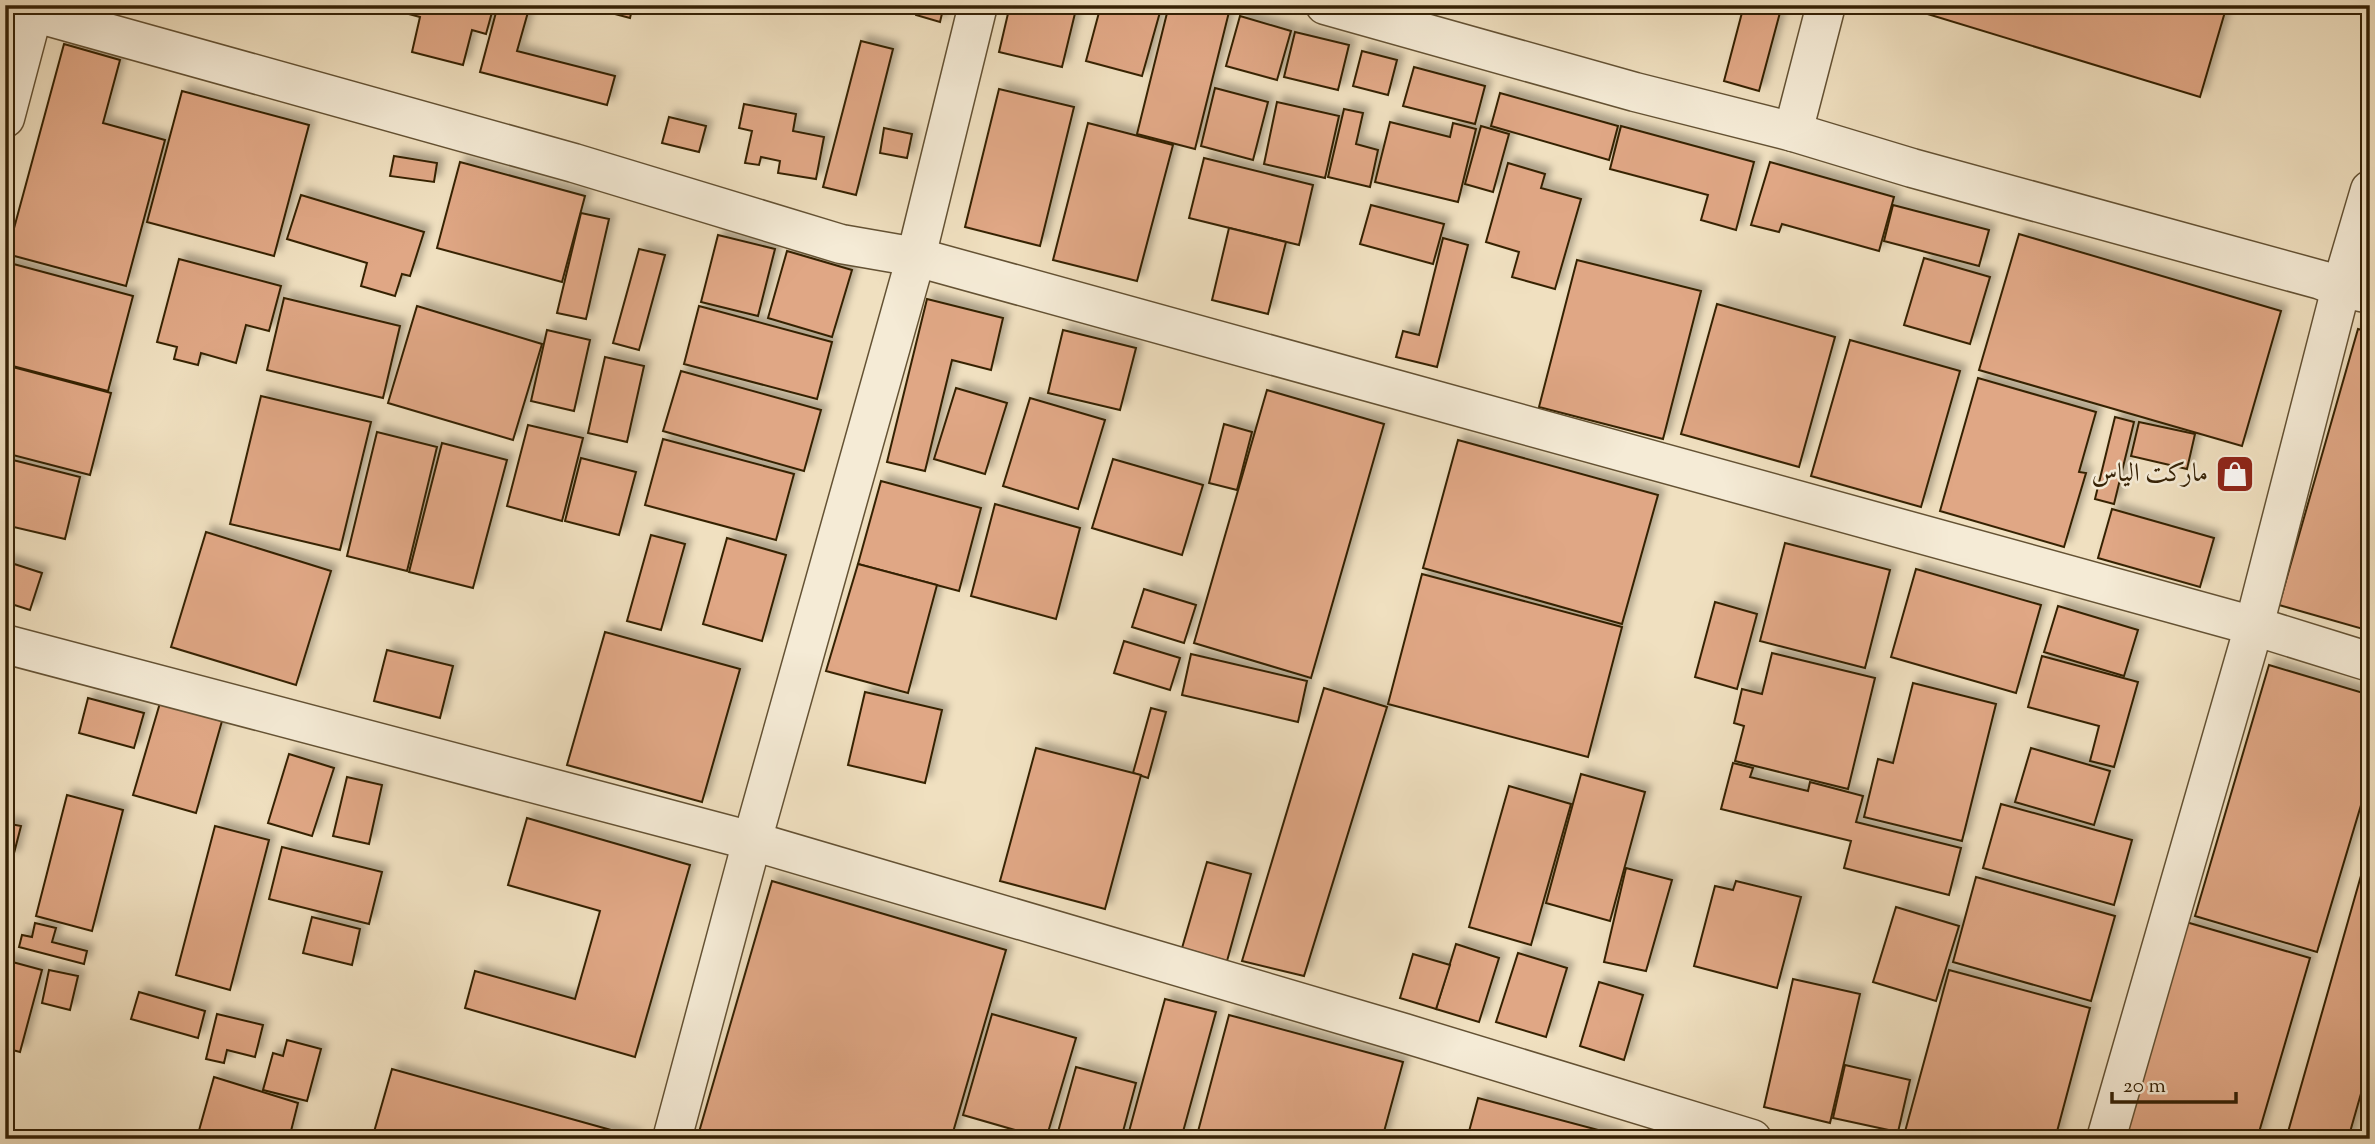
<svg xmlns="http://www.w3.org/2000/svg" width="2375" height="1144" font-family="'Sorts Mill Goudy',Amiri,serif">
	<style>
		.building { fill: #e0a785; stroke: #362206; stroke-width: 2; filter: url(#shadow) }
		.lines { fill: none; stroke-linecap: round; stroke-linejoin: round }
		.street-casing { stroke: #645234; stroke-width: 41 }
		.street { stroke: #f5ebd6; stroke-width: 38 }
		.labels { text-anchor: middle; dominant-baseline: central; stroke-width: 5; stroke-linejoin: round; paint-order: stroke }
		.poi-label { font-size: 26px; fill: #362206; stroke: #f5ebd6; text-anchor: end }
	</style>
	<defs>
		<filter id="shadow"><feDropShadow dx="6" dy="-6" stdDeviation="3.5" flood-color="#0004"/></filter>
	</defs>
	<rect width="100%" height="100%" fill="#f0e0c0"/>
	<filter id="stains"><feTurbulence type="fractalNoise" baseFrequency=".00286" numOctaves="4"/><feColorMatrix values="0 0 0 0 .2 0 0 0 0 .09 0 0 0 0 .02 0 0 0 .5 -.17"/></filter>
	<radialGradient id="worn" r=".72"><stop offset=".6" stop-color="#630" stop-opacity="0"/><stop offset="1" stop-color="#630" stop-opacity=".3"/></radialGradient>
	<!-- building -->
	<g class="building">
		<path d="M375,5H494L486,34L472,30L463,65L412,52L420,17Z"/>
		<path d="M498,5H530L517,51L615,76L607,105L480,72Z"/>
		<path d="M581,5H633L630,18Z"/>
		<path d="M915,5H944L940,22L916,15Z"/>
		<path d="M1010,5H1077L1062,67L999,52Z"/>
		<path d="M1101,5H1162L1142,76L1086,61Z"/>
		<path d="M1169,5H1201L1229,12L1195,149L1137,134Z"/>
		<path d="M1744,5H1782L1759,91L1724,81Z"/>
		<path d="M1898,5H2227L2200,97Z"/>
		<path d="M1240,16L1291,31L1277,80L1226,66Z"/>
		<path d="M1295,32L1349,45L1338,90L1284,77Z"/>
		<path d="M861,41L893,49L856,195L823,187Z"/>
		<path d="M64,44L120,60L103,123L165,140L126,286L7,254Z"/>
		<path d="M1362,51L1397,60L1388,95L1353,86Z"/>
		<path d="M1414,67L1485,86L1475,124L1403,106Z"/>
		<path d="M1215,88L1268,102L1253,160L1201,146Z"/>
		<path d="M999,89L1074,107L1040,246L965,227Z"/>
		<path d="M182,91L309,125L274,256L147,222Z"/>
		<path d="M1500,93L1618,126L1609,160L1491,126Z"/>
		<path d="M1277,102L1339,116L1325,178L1264,164Z"/>
		<path d="M744,104L796,114L793,131L824,137L816,179L778,173L780,161L761,157L759,165L745,163L752,131L739,128Z"/>
		<path d="M1344,109L1363,113L1356,144L1378,150L1370,187L1328,177Z"/>
		<path d="M669,117L706,126L699,152L662,143Z"/>
		<path d="M1390,122L1450,137L1453,123L1476,129L1458,202L1375,182Z"/>
		<path d="M1088,123L1173,145L1137,281L1053,260Z"/>
		<path d="M1481,126L1509,134L1493,192L1465,184Z"/>
		<path d="M1621,126L1754,162L1736,230L1701,220L1708,195L1610,169Z"/>
		<path d="M884,128L912,134L907,158L880,153Z"/>
		<path d="M394,156L437,163L434,182L390,176Z"/>
		<path d="M1204,158L1313,185L1299,245L1189,218Z"/>
		<path d="M460,162L585,196L562,282L437,248Z"/>
		<path d="M1770,162L1894,197L1879,251L1782,224L1779,232L1751,225Z"/>
		<path d="M1508,163L1545,174L1541,188L1581,199L1555,289L1512,277L1519,252L1486,242Z"/>
		<path d="M301,195L424,232L410,276L402,274L395,296L361,286L367,263L287,239Z"/>
		<path d="M1371,205L1444,224L1433,264L1360,244Z"/>
		<path d="M1893,205L1989,230L1979,266L1884,241Z"/>
		<path d="M581,213L609,219L586,319L557,313Z"/>
		<path d="M1229,228L1286,242L1268,314L1212,300Z"/>
		<path d="M2019,234L2281,311L2242,446L1979,370Z"/>
		<path d="M718,235L775,249L758,316L701,302Z"/>
		<path d="M1443,238L1468,245L1437,367L1396,357L1403,331L1419,335Z"/>
		<path d="M639,249L665,255L639,350L613,343Z"/>
		<path d="M787,251L852,270L832,337L768,318Z"/>
		<path d="M1924,258L1990,277L1970,344L1904,325Z"/>
		<path d="M179,259L281,286L269,331L246,325L236,363L201,353L198,365L174,359L177,347L157,342Z"/>
		<path d="M1577,260L1701,291L1663,439L1539,407Z"/>
		<path d="M6,262L133,296L108,391L5,364Z"/>
		<path d="M284,298L400,326L383,398L267,370Z"/>
		<path d="M927,299L1003,318L991,370L952,360L925,471L887,462Z"/>
		<path d="M1717,304L1835,337L1799,467L1681,434Z"/>
		<path d="M417,306L542,344L513,440L388,403Z"/>
		<path d="M699,306L832,342L817,399L684,364Z"/>
		<path d="M2358,329L2370,332V631L2279,605Z"/>
		<path d="M547,330L590,340L574,411L531,401Z"/>
		<path d="M1063,330L1136,348L1120,410L1048,393Z"/>
		<path d="M1850,340L1960,371L1921,507L1811,476Z"/>
		<path d="M605,357L644,366L627,442L588,433Z"/>
		<path d="M5,365L111,393L90,475L5,453Z"/>
		<path d="M681,371L821,410L804,471L663,431Z"/>
		<path d="M1978,378L2096,412L2079,472L2086,473L2064,547L1940,511Z"/>
		<path d="M956,388L1007,403L985,474L934,459Z"/>
		<path d="M1267,390L1384,424L1311,678L1194,643Z"/>
		<path d="M261,396L371,422L340,550L230,524Z"/>
		<path d="M1030,398L1105,420L1078,509L1003,486Z"/>
		<path d="M2115,417L2134,422L2114,504L2095,499Z"/>
		<path d="M2139,422L2195,434L2187,469L2131,456Z"/>
		<path d="M1224,424L1252,432L1237,490L1209,483Z"/>
		<path d="M528,425L583,438L562,521L507,506Z"/>
		<path d="M377,432L437,447L407,571L347,556Z"/>
		<path d="M663,439L794,474L776,540L645,505Z"/>
		<path d="M1458,440L1658,495L1622,624L1423,568Z"/>
		<path d="M442,443L507,460L473,588L409,572Z"/>
		<path d="M5,458L80,477L65,539L5,525Z"/>
		<path d="M581,458L636,472L619,535L565,521Z"/>
		<path d="M1113,459L1203,485L1182,555L1092,528Z"/>
		<path d="M881,481L981,508L959,591L858,564Z"/>
		<path d="M995,504L1080,528L1056,619L971,596Z"/>
		<path d="M2112,509L2214,538L2200,587L2098,558Z"/>
		<path d="M206,532L331,571L296,685L171,647Z"/>
		<path d="M651,535L685,544L661,630L627,621Z"/>
		<path d="M727,538L786,555L762,641L703,624Z"/>
		<path d="M1785,543L1890,570L1865,668L1760,641Z"/>
		<path d="M5,561L42,573L30,610L5,602Z"/>
		<path d="M858,564L937,585L908,693L826,671Z"/>
		<path d="M1916,569L2041,605L2016,693L1891,657Z"/>
		<path d="M1422,574L1622,627L1588,757L1388,704Z"/>
		<path d="M1144,589L1196,605L1184,643L1132,627Z"/>
		<path d="M1715,602L1757,614L1737,689L1695,677Z"/>
		<path d="M2058,606L2138,630L2124,676L2044,652Z"/>
		<path d="M605,632L740,669L702,802L567,765Z"/>
		<path d="M1124,641L1180,658L1170,690L1114,673Z"/>
		<path d="M387,650L453,666L440,718L374,701Z"/>
		<path d="M1772,653L1875,678L1848,789L1735,761L1744,726L1734,723L1742,689L1762,694Z"/>
		<path d="M1191,654L1307,681L1298,722L1182,695Z"/>
		<path d="M2042,656L2138,682L2114,767L2090,761L2099,726L2028,707Z"/>
		<path d="M2269,665L2370,695V775L2317,952L2195,916Z"/>
		<path d="M1913,683L1996,704L1962,841L1864,817L1878,759L1893,763Z"/>
		<path d="M1324,688L1387,707L1304,976L1242,961Z"/>
		<path d="M865,692L942,710L925,783L848,765Z"/>
		<path d="M88,698L144,713L134,748L79,733Z"/>
		<path d="M160,703L222,721L196,813L133,795Z"/>
		<path d="M1151,708L1166,712L1148,778L1133,773Z"/>
		<path d="M1036,748L1141,775L1105,909L1000,881Z"/>
		<path d="M2031,748L2110,771L2094,825L2015,802Z"/>
		<path d="M289,754L334,768L312,836L268,823Z"/>
		<path d="M1733,763L1753,768L1750,777L1808,791L1810,782L1863,796L1856,822L1961,848L1949,895L1844,868L1851,841L1721,809Z"/>
		<path d="M1581,774L1645,792L1610,921L1546,903Z"/>
		<path d="M347,777L382,785L369,844L333,836Z"/>
		<path d="M1509,786L1571,804L1531,945L1469,927Z"/>
		<path d="M67,795L123,810L92,931L36,916Z"/>
		<path d="M2001,804L2132,840L2114,905L1983,868Z"/>
		<path d="M527,818L690,865L635,1057L465,1008L475,971L575,999L600,911L508,885Z"/>
		<path d="M5,823L21,826L13,857L5,855Z"/>
		<path d="M215,826L269,840L230,990L176,975Z"/>
		<path d="M2370,844V1062L2348,1139H2286Z"/>
		<path d="M282,847L382,872L369,924L269,899Z"/>
		<path d="M1207,862L1251,874L1227,961L1182,948Z"/>
		<path d="M1626,868L1672,880L1646,971L1604,962Z"/>
		<path d="M1976,877L2115,916L2091,1001L1953,962Z"/>
		<path d="M772,881L1006,950L951,1139H697Z"/>
		<path d="M1736,881L1801,897L1777,988L1694,966L1715,886L1733,890Z"/>
		<path d="M1896,907L1959,926L1936,1001L1873,982Z"/>
		<path d="M312,917L360,929L352,965L303,953Z"/>
		<path d="M2186,922L2310,958L2257,1139H2122Z"/>
		<path d="M35,923L56,928L52,942L87,951L84,964L19,947L22,935L32,937Z"/>
		<path d="M1456,944L1499,958L1479,1022L1436,1009Z"/>
		<path d="M1518,953L1567,968L1546,1037L1496,1022Z"/>
		<path d="M1413,954L1450,965L1436,1009L1400,998Z"/>
		<path d="M5,960L42,970L20,1052L5,1048Z"/>
		<path d="M49,970L78,976L70,1010L42,1003Z"/>
		<path d="M1949,970L2090,1008L2055,1139H1903Z"/>
		<path d="M1793,979L1860,994L1830,1123L1764,1107Z"/>
		<path d="M1599,982L1643,995L1624,1060L1580,1046Z"/>
		<path d="M139,992L205,1011L198,1038L131,1019Z"/>
		<path d="M1165,999L1216,1012L1181,1139H1127Z"/>
		<path d="M217,1014L263,1025L255,1057L227,1050L224,1063L206,1059Z"/>
		<path d="M992,1014L1076,1038L1046,1139L963,1115Z"/>
		<path d="M1229,1015L1403,1062L1382,1139H1196Z"/>
		<path d="M287,1040L321,1049L307,1101L263,1090L273,1053L283,1056Z"/>
		<path d="M1845,1065L1910,1080L1898,1132L1833,1118Z"/>
		<path d="M1076,1067L1136,1083L1121,1139H1056Z"/>
		<path d="M392,1069L636,1137L635,1139H372Z"/>
		<path d="M214,1077L298,1103L289,1139H214L198,1134Z"/>
		<path d="M1478,1098L1617,1135L1616,1139H1467Z"/>
	</g>
	<g class="lines">
		<!-- street casing -->
		<g class="street-casing">
			<g id="street">
				<path d="M7,5L574,163L841,244L916,257L2254,626L2370,662"/>
				<path d="M1325,5L1635,92L1793,132L1912,168L2321,280L2341,288L2370,294"/>
				<path d="M5,118L35,5"/>
				<path d="M1793,132L1826,5"/>
				<path d="M5,644L752,841L1404,1033L1752,1139"/>
				<path d="M672,1139L752,841L916,257L978,5"/>
				<path d="M2106,1139L2254,626L2341,288L2370,190"/>
			</g>
		</g>
		<!-- street -->
		<use href="#street" class="street"/>
	</g>
	<!-- icons -->
	<defs>
		<g id="shop-square" transform="scale(2.0125)"><rect x="-9" y="-9" width="18" height="18" rx="4" fill="#8f2418" stroke="#f5ebd6"/><path d="M-5-2.5h2.3a2.7 3.5 0 0 1 5.4 0H5L5.5 6h-11ZM-1.5-2.5h3a1.5 2.3 0 0 0-3 0Z" fill="#fff"/></g>
	</defs>
	<g fill-rule="evenodd">
		<use href="#shop-square" x="2235" y="474"/>
	</g>
	<g class="labels">
		<!-- poi labels -->
		<g class="poi-label">
			<text x="2208" y="474">مارکت الیاس</text>
		</g>
	</g>
	<!-- margin -->
	<rect width="2375" height="1144" fill="none" stroke="#f0e0c0" stroke-width="28"/>
	<rect x="7" y="7" width="2361" height="1130" fill="none" stroke="#362206" stroke-width="3.5"/>
	<rect x="14" y="14" width="2347" height="1116" fill="none" stroke="#362206" stroke-width="2"/>
	<!-- scale -->
	<path d="M2112 1092v10h124v-10" fill="none" stroke="#362206" stroke-width="3.5"/>
	<text x="2123" y="1092" font-size="21" fill="#362206" stroke="#f5ebd6" stroke-width="5" paint-order="stroke">20 m</text>
	<rect width="100%" height="100%" filter="url(#stains)"/>
	<rect width="100%" height="100%" fill="url(#worn)"/>
</svg>
